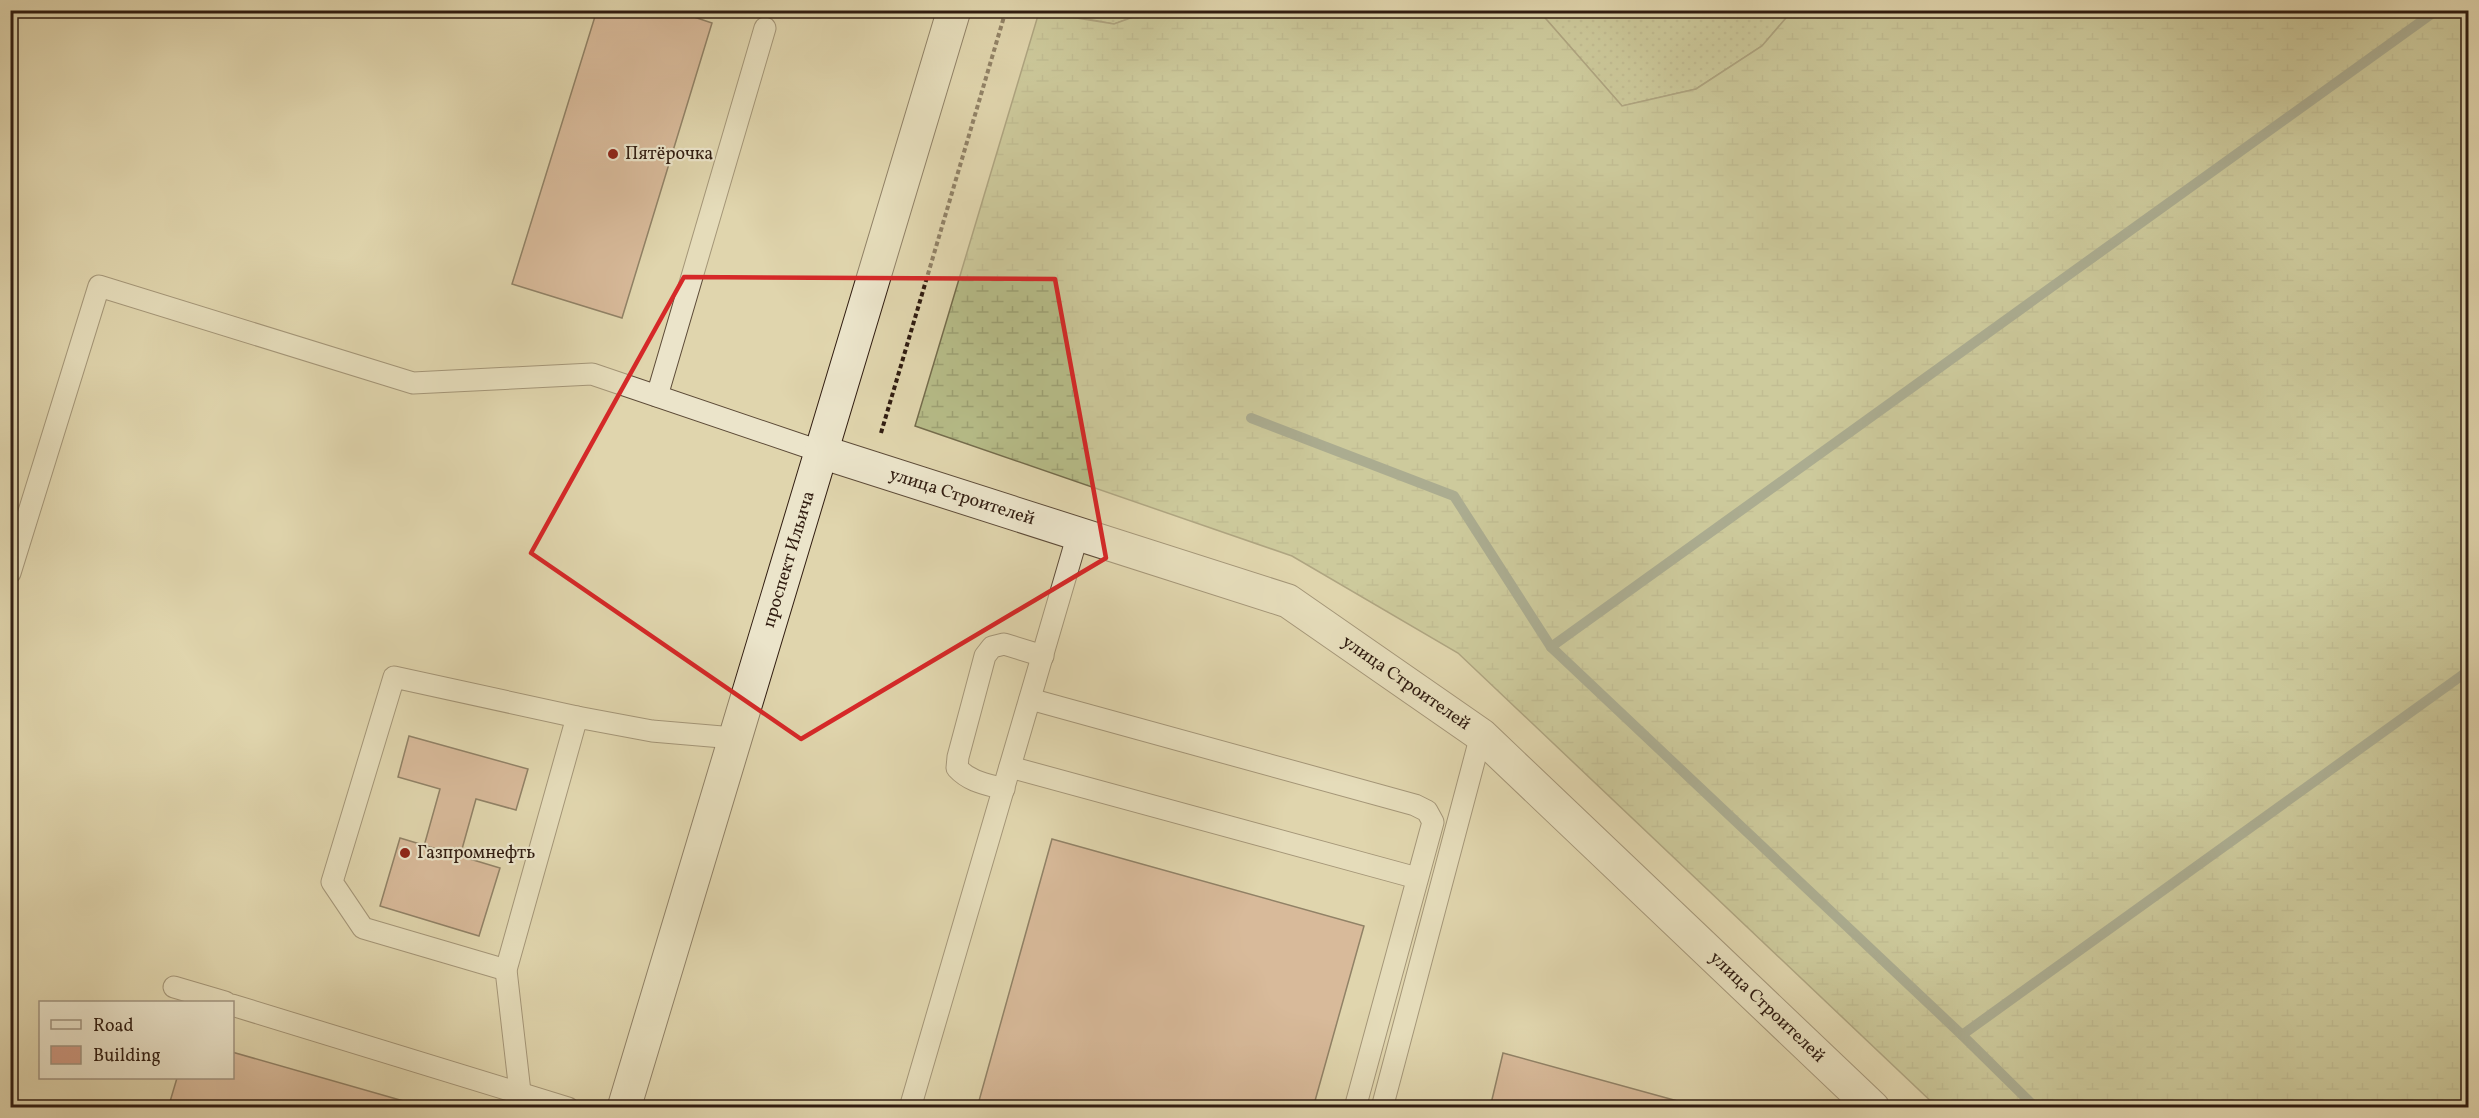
<svg xmlns="http://www.w3.org/2000/svg" width="2479" height="1118" font-family="Vollkorn,serif">
	<style>
		.grass { fill: url(#grass-dots); stroke: #746c4c; stroke-width: 1.5 }
		.wetland { fill: url(#wetland-marsh); stroke: #746c4c; stroke-width: 1.5 }
		.lines { fill: none; stroke-linecap: round; stroke-linejoin: round }
		.stream { stroke: #6c7b6d; stroke-width: 10 }
		.building { fill: #cf9a83; stroke: #311d11; stroke-width: 1.5 }
		.lane-casing { stroke: #5d4b38; stroke-width: 23 }
		.street-casing { stroke: #5d4b38; stroke-width: 35 }
		.secondary-casing { stroke: #311d11; stroke-width: 35 }
		.path { stroke: #311d11; stroke-width: 4; stroke-dasharray: 4.5 3; stroke-linecap: butt }
		.lane { stroke: #ebe4ca; stroke-width: 21 }
		.street { stroke: #ebe4ca; stroke-width: 33 }
		.secondary { stroke: #ebe4ca; stroke-width: 33 }
		.marked { fill: none; stroke: #d62828; stroke-width: 4.5; stroke-linejoin: round }
		.poi-dot { fill: #8f2418; stroke: #ebe4ca; stroke-width: 2 }
		.labels { text-anchor: middle; dominant-baseline: central; stroke-width: 4.5; stroke-linejoin: round; paint-order: stroke }
		.poi-label { font-size: 18px; fill: #311d11; stroke: #ebe4ca; text-anchor: start }
		.street-label { font-size: 18px; fill: #311d11; stroke: #ebe4ca }
	</style>
	<defs>
		<pattern id="grass-dots" width="8" height="8" patternUnits="userSpaceOnUse" patternTransform="scale(1.5)"><rect width="8" height="8" fill="#b6bc88"/><path d="M2 2h.1M6 6h.1" fill="none" stroke="#9da174" stroke-width="1.8" stroke-linecap="round"/></pattern>
		<pattern id="wetland-marsh" width="20" height="14" patternUnits="userSpaceOnUse" patternTransform="scale(1.5)"><rect width="20" height="14" fill="#b6bc88"/><path d="M1 5h8M5 5V1M11 12h8M15 12V8" fill="none" stroke="#9da174"/></pattern>
	</defs>
	<rect width="100%" height="100%" fill="#e0d5ad"/>
	<filter id="stains"><feTurbulence type="fractalNoise" baseFrequency=".00333" numOctaves="4"/><feColorMatrix values="0 0 0 0 .2 0 0 0 0 .09 0 0 0 0 .02 0 0 0 .5 -.17"/></filter>
	<radialGradient id="worn" r=".72"><stop offset=".6" stop-color="#630" stop-opacity="0"/><stop offset="1" stop-color="#630" stop-opacity=".3"/></radialGradient>
	<!-- grass -->
	<g class="grass">
		<path d="M1039,10L1150,11L1114,24Z"/>
		<path d="M1539,11H1792L1762,46L1696,89L1622,106Z"/>
	</g>
	<!-- wetland -->
	<path class="wetland" d="M1150,11H1539L1622,106L1696,89L1762,46L1792,11H2468V1107H1937L1458,653L1292,556L915,426L1039,12L1114,24Z"/>
	<g class="lines">
		<!-- stream -->
		<g class="stream">
			<path d="M1251,418L1454,496L1551,647L1962,1035L2036,1108"/>
			<path d="M1551,647L2437,10"/>
			<path d="M1962,1035L2468,671"/>
		</g>
	</g>
	<!-- building -->
	<g class="building">
		<path d="M597,10H673L712,23L622,318L512,284Z"/>
		<path d="M409,736L528,769L516,810L476,799L455,874L419,864L440,789L398,777Z"/>
		<path d="M400,838L500,868L479,936L380,906Z"/>
		<path d="M1052,839L1364,926L1313,1108H977Z"/>
		<path d="M232,1052L428,1108H180L169,1105L177,1078H232Z"/>
		<path d="M1503,1053L1703,1108H1490Z"/>
	</g>
	<g class="lines">
		<!-- lane casing -->
		<g class="lane-casing">
			<g id="lane">
				<path d="M657,396L765,28"/>
				<path d="M10,573L99,286L413,383L592,374L822,452"/>
				<path d="M1030,699L1415,805L1427,811L1433,822L1355,1108"/>
				<path d="M1010,767L1417,878"/>
				<path d="M1004,789C986,784 970,782 957,768L958,757L985,656L992,647L1004,644L1043,656"/>
				<path d="M506,970L363,928L332,882L394,677L577,717"/>
				<path d="M174,987L225,1002"/>
				<path d="M232,1005L568,1108"/>
				<path d="M520,1092L506,970L577,717L652,731L734,738"/>
				<path d="M910,1108L1078,534"/>
				<path d="M1382,1108L1481,735"/>
			</g>
		</g>
		<!-- street casing -->
		<g class="street-casing">
			<g id="street">
				<path id="s1" d="M822,452L1288,601L1481,735L1873,1108"/>
			</g>
		</g>
		<!-- secondary casing -->
		<g class="secondary-casing">
			<g id="secondary">
				<path id="s2" d="M624,1108L954,10"/>
			</g>
		</g>
		<!-- path -->
		<path class="path" d="M881,433L1006,10"/>
		<!-- lane -->
		<use href="#lane" class="lane"/>
		<!-- street -->
		<use href="#street" class="street"/>
		<!-- secondary -->
		<use href="#secondary" class="secondary"/>
	</g>
	<!-- marked area -->
	<path d="M0 0H2479V1118H0ZM684,277L1055,279L1106,558L801,739L531,553Z" fill="#e0d5ad" fill-opacity=".55" fill-rule="evenodd"/>
	<path class="marked" d="M684,277L1055,279L1106,558L801,739L531,553Z"/>
	<!-- markers -->
	<g class="poi-dot">
		<circle cx="613" cy="154" r="6"/>
		<circle cx="405" cy="853" r="6"/>
	</g>
	<g class="labels">
		<!-- poi labels -->
		<g class="poi-label">
			<text x="625" y="154">Пятёрочка</text>
			<text x="417" y="853">Газпромнефть</text>
		</g>
		<!-- street labels -->
		<g class="street-label">
			<text stroke="none"><textPath href="#s1" startOffset="147">улица Строителей</textPath></text>
			<text stroke="none"><textPath href="#s2" startOffset="573">проспект Ильича</textPath></text>
			<text stroke="none"><textPath href="#s1" startOffset="633">улица Строителей</textPath></text>
			<text stroke="none"><textPath href="#s1" startOffset="1119">улица Строителей</textPath></text>
		</g>
	</g>
	<!-- margin -->
	<rect width="2479" height="1118" fill="none" stroke="#e0d5ad" stroke-width="36"/>
	<rect x="12" y="12" width="2455" height="1094" fill="none" stroke="#311d11" stroke-width="3"/>
	<rect x="18" y="18" width="2443" height="1082" fill="none" stroke="#311d11" stroke-width="1.5"/>
	<!-- legend -->
	<rect x="39" y="1001" width="195" height="78" fill="#ebe4ca" stroke="#a19480" stroke-width="1.5"/>
	<rect x="51" y="1020" width="30" height="9" fill="#ebe4ca" stroke="#a19480" stroke-width="1.5"/>
	<text x="93" y="1031" font-size="18" fill="#311d11">Road</text>
	<rect x="51" y="1046" width="30" height="18" fill="#cf9a83" stroke="#a19480" stroke-width="1.5"/>
	<text x="93" y="1061" font-size="18" fill="#311d11">Building</text>
	<rect width="100%" height="100%" filter="url(#stains)"/>
	<rect width="100%" height="100%" fill="url(#worn)"/>
</svg>
